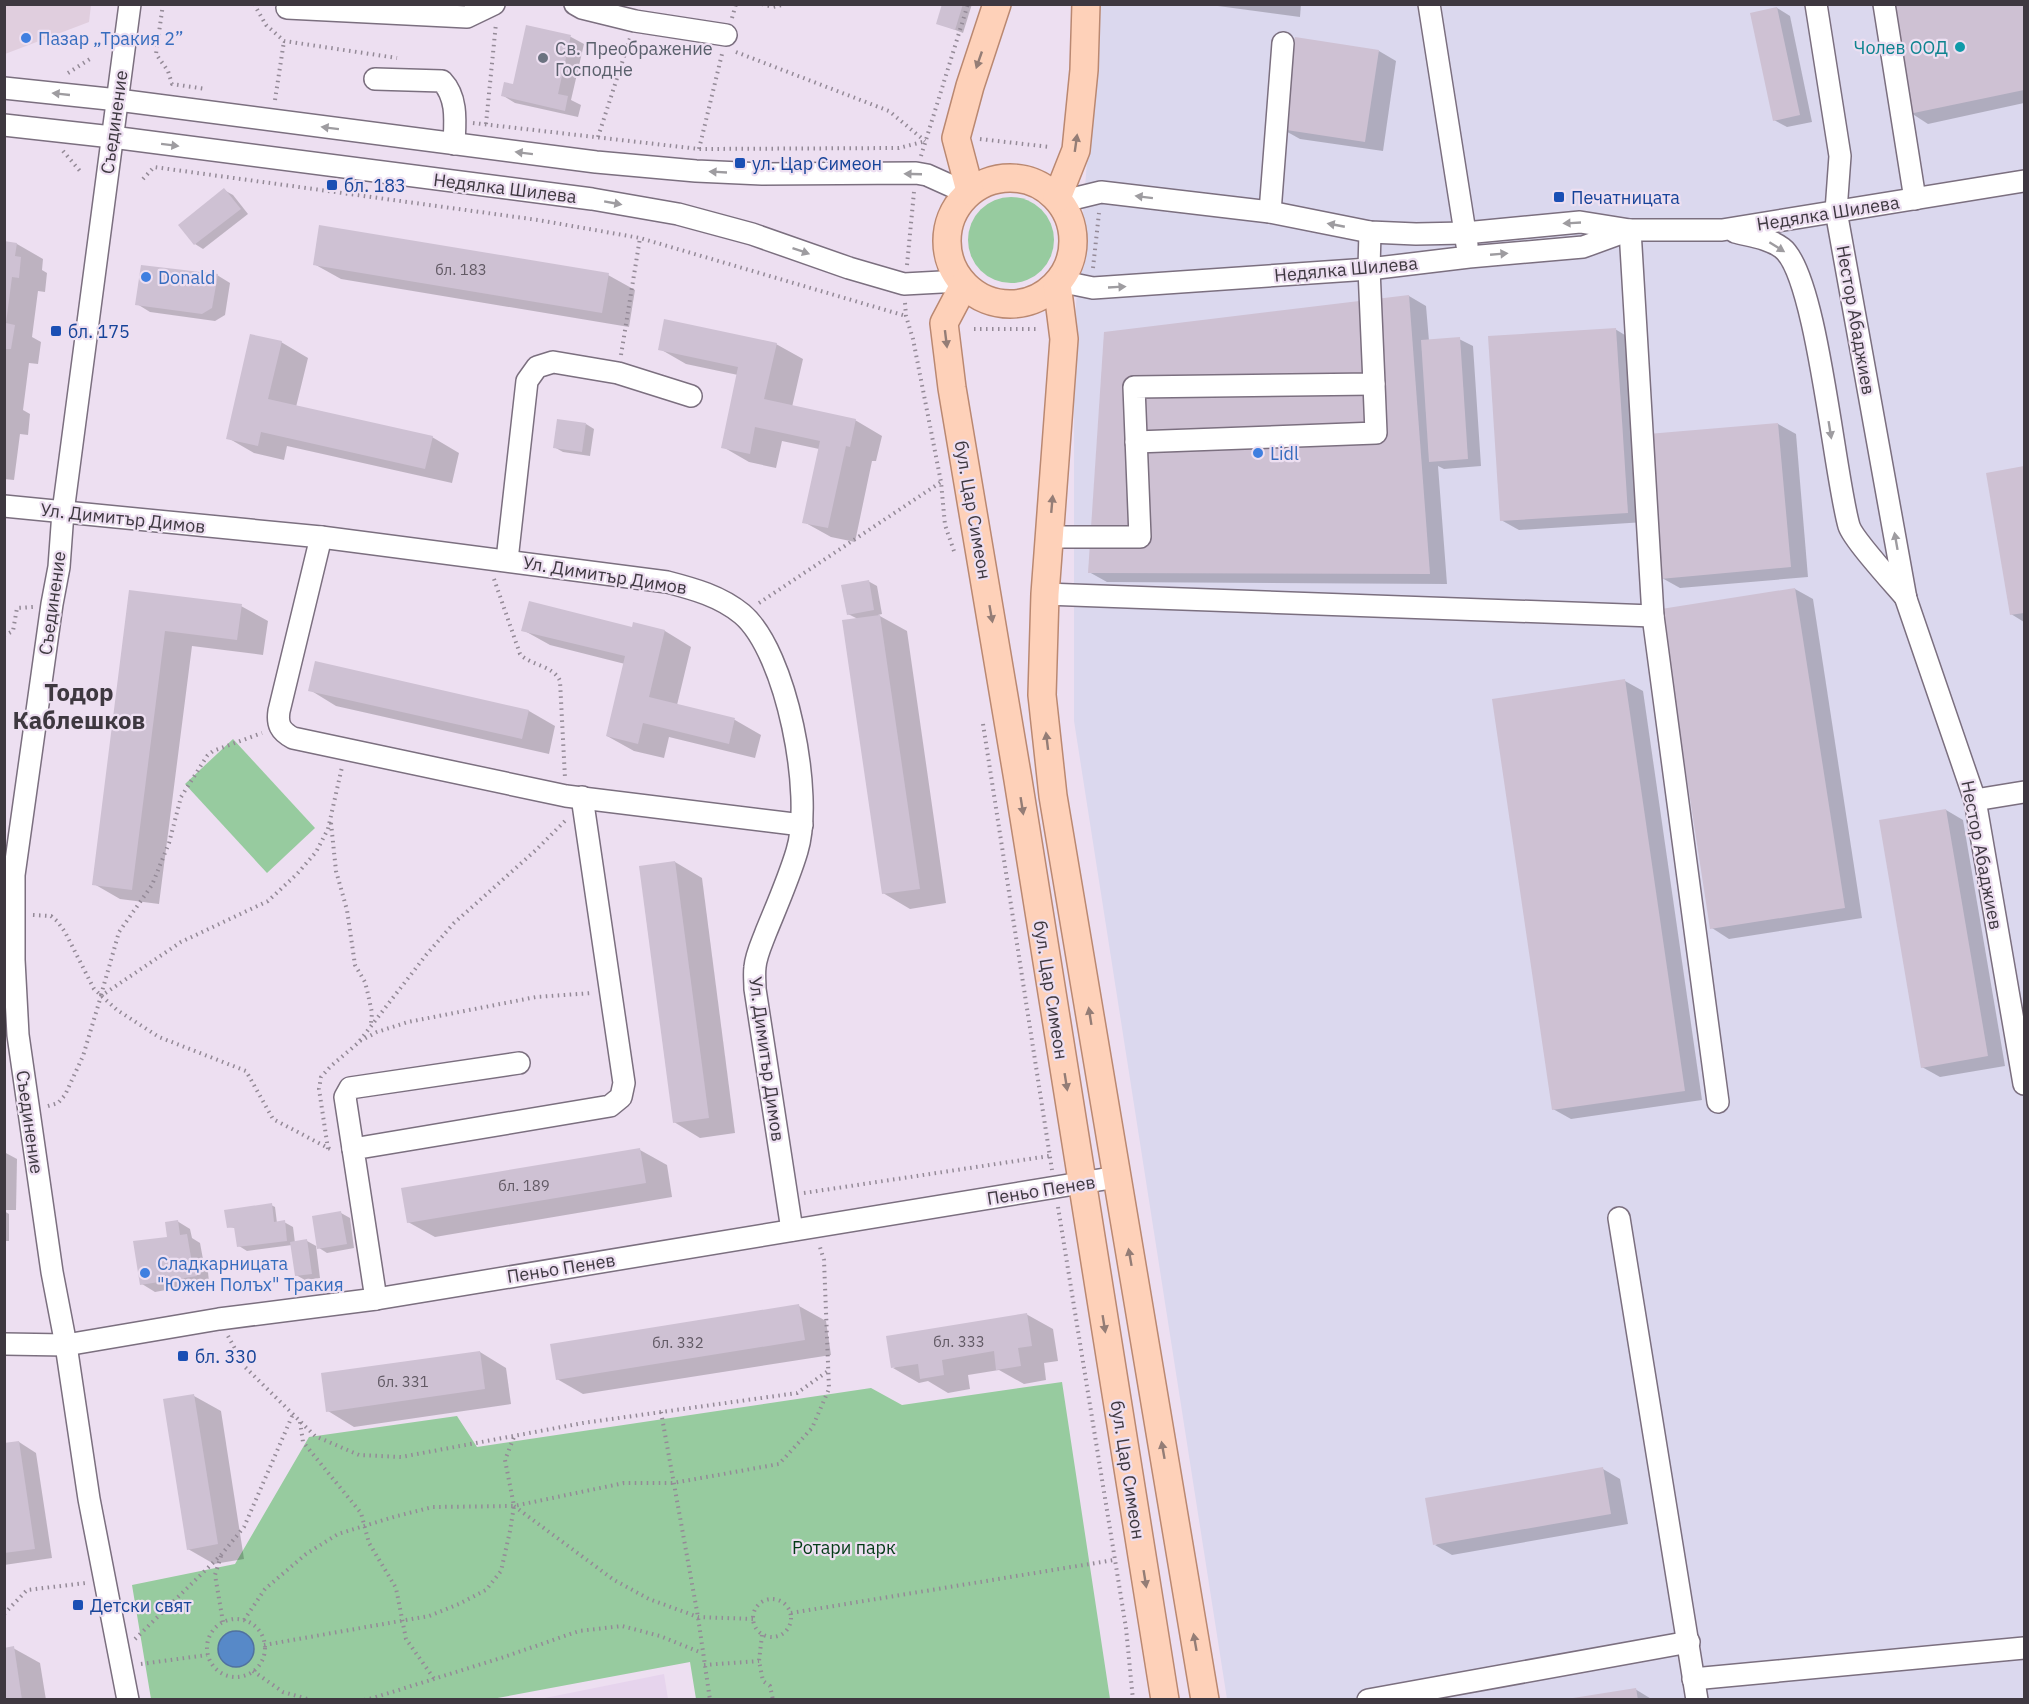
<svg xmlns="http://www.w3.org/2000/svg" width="2029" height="1704" font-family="'IBM Plex Sans',sans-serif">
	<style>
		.commercial { fill: #e0cede }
		.industrial { fill: #dbd8ee }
		.built { fill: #e6d4ed }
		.green { fill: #97cb9f }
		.water { fill: #5789c8; stroke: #50719f; stroke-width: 1.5 }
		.shadow { fill: #0003 }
		.building { fill: #cec1d3 }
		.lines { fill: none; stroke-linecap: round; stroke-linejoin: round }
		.minor-casing { stroke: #7b6f7f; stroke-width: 24 }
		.major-casing { stroke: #ba8871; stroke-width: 30 }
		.path { stroke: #948a97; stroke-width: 4; stroke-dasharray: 1.5 4.5; stroke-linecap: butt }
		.minor { stroke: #fff; stroke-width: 21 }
		.major { stroke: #fed1b9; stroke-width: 27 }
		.oneway { fill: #947d76 }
		.oneway2 { fill: #9e9ca0 }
		.shop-dot { fill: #3f7fe0; stroke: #eddff1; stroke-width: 2 }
		.culture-dot { fill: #0f9aa8; stroke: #eddff1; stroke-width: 2 }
		.worship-dot { fill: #6b7280; stroke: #eddff1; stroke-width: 2 }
		.transit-dot { fill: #1a4fb4; stroke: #eddff1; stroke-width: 2 }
		.labels { text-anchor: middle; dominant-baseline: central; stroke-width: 4.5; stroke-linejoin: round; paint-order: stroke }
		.number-label { font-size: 15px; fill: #625a65 }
		.shop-label { font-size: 18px; fill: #366cbe; stroke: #eddff1; text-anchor: start }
		.culture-label { font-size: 18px; fill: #0d838f; stroke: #eddff1; text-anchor: end }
		.worship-label { font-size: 18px; fill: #5b616d; stroke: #eddff1; text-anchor: start }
		.street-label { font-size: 18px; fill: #3e3840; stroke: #eddff1 }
		.transit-label { font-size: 18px; fill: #164399; stroke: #eddff1; text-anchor: start }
		.park-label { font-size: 18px; fill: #033b16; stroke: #eddff1 }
		.district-label { font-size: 24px; font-weight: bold; fill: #3e3840; stroke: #eddff1 }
	</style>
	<rect width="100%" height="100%" fill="#eddff1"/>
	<!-- commercial -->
	<path class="commercial" d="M5,4H91V5L89,22L5,54Z"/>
	<!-- industrial -->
	<path class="industrial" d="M1099,5H2024V1699H1227L1074,721V331Z"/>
	<!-- built -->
	<path class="built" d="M664,1674L668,1699L535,1700Z"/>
	<!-- green -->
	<g class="green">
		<circle cx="1011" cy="240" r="43"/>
		<path d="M233,739L315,828L267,873L185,784Z"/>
		<path d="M1062,1382L1110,1699H696L690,1662L492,1699H151L132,1585L235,1564L309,1437L457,1416L477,1447L871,1388L902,1405Z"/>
	</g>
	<!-- water -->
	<circle class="water" cx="236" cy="1649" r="18"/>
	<!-- shadow -->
	<g class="shadow">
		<path d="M943,4H972L963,33L938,23Z"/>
		<path d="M1203,4H1301L1300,17Z"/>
		<path d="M1888,4H2024V103L1928,124L1911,113Z"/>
		<path d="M1777,8L1790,16L1812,122L1787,127L1774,120Z"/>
		<path d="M528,27L571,37L584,44L571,100L581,105L578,117L515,103L502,95L514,86Z"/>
		<path d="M1379,51L1396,61L1383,151L1300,139L1282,129Z"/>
		<path d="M224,190L233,195L248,214L203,249L195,244Z"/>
		<path d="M4,243L17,244L43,259L42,270L47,273L45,292L38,291L32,337L41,342L38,364L29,363L23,410L30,414L28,435L20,434L14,480L4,479Z"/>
		<path d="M314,264L608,275L635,290L629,327L341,279Z"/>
		<path d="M217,275L230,283L225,315L215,321L150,312L137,304Z"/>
		<path d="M1409,296L1426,306L1429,341L1459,339L1473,346L1481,466L1444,469L1438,466L1447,584L1107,582L1089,572Z"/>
		<path d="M1615,329L1633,340L1645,522L1519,530L1501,520Z"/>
		<path d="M281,342L308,358L296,407L432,437L459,453L452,483L287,446L284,460L254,453L228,438Z"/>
		<path d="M776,344L803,359L792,407L855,420L882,436L876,461H872L855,542L831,537L804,522L819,449L782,441L776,468L749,462L723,447L738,375L686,364L660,349Z"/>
		<path d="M586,424L594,429L590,456L563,452L554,447Z"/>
		<path d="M1778,424L1796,434L1808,577L1680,588L1662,578Z"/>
		<path d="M2024,468V622L2011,614L1988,474Z"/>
		<path d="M868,581L877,586L882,614L878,615L907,631L946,903L910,909L883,893L858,619L848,614Z"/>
		<path d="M1795,589L1813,599L1862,918L1729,939L1712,928Z"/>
		<path d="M130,592L241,606L268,621L263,655L192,646L159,904L120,899L94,884Z"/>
		<path d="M523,630L665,631L691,647L677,705L735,720L761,735L755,758L669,737L664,758L634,751L607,736L625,664L550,645Z"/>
		<path d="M316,663L529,711L555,726L549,754L336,706L310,690Z"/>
		<path d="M1625,681L1643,691L1702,1100L1571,1119L1553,1109Z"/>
		<path d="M1946,810L1963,820L2005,1066L1940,1077L1922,1067Z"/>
		<path d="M675,862L702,878L735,1133L700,1138L674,1122Z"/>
		<path d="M640,1150L667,1165L672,1197L435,1237L408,1222Z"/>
		<path d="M4,1152L17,1159L16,1210H4Z"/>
		<path d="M271,1205L275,1207L277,1223L284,1222L293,1227L295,1243L307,1241L318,1247L341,1213L350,1218L354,1248L327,1253L316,1246L320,1278L305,1280L296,1275L292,1245L247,1251L239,1246L236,1228L228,1227Z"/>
		<path d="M4,1211L9,1214V1241H4Z"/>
		<path d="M177,1221L190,1229L192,1238L200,1243L205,1270L208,1272L209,1282L155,1292L142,1284L169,1239Z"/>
		<path d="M799,1306L826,1321L831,1355L583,1394L557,1379Z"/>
		<path d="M1026,1314L1053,1329L1058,1361L1044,1363L1046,1380L1024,1384L999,1370L968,1375L970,1389L948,1393L928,1381L919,1383L893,1368Z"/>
		<path d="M480,1352L506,1368L511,1404L354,1427L328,1411Z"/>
		<path d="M194,1396L221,1411L244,1559L214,1564L188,1549Z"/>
		<path d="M19,1442L36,1453L52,1558L4,1565V1444Z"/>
		<path d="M1603,1469L1620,1479L1628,1524L1452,1555L1435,1545Z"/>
		<path d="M13,1648L40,1663L46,1700H4Z"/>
		<path d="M1635,1689L1653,1700H1574Z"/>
	</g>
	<!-- building -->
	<g class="building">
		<path d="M942,4H963L955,30L936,24Z"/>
		<path d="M1886,4H2024V90L1909,114Z"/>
		<path d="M1777,7L1800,115L1773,121L1750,13Z"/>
		<path d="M526,25L571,35L558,94L568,96L565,111L501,96L504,82L513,84Z"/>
		<path d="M1295,37L1379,50L1365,142L1280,129Z"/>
		<path d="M224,188L241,209L194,245L178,225Z"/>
		<path d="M319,225L609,273L602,313L313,265Z"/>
		<path d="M4,241L17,243L15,256L21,257L19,278L12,277L6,323L15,325L11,349H4Z"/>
		<path d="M141,265L218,274L212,308L202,314L135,305Z"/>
		<path d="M1409,295L1430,574L1088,573L1104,332Z"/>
		<path d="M664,319L777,343L764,399L856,419L850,447L846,446L828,528L802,523L820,441L755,427L750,454L721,448L738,367L658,350Z"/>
		<path d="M1616,328L1628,513L1500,521L1488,336Z"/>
		<path d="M250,334L282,341L268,399L433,436L425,469L261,432L258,446L226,439Z"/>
		<path d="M1460,337L1468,459L1429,462L1421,340Z"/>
		<path d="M557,419L586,423L582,452L553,448Z"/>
		<path d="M1778,423L1791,567L1660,579L1648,434Z"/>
		<path d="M2024,466V613L2010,615L1986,473Z"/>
		<path d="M869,580L874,610L847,615L841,585Z"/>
		<path d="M1795,588L1845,908L1710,929L1661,609Z"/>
		<path d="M129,590L242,604L237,640L165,631L132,890L92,885Z"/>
		<path d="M529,601L632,627L633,622L665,630L649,697L735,718L729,744L643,723L638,744L606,736L625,656L521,631Z"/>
		<path d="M880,615L920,889L882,894L842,620Z"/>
		<path d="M315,661L529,710L522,739L308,691Z"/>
		<path d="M1625,679L1685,1091L1552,1110L1492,699Z"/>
		<path d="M1946,809L1988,1056L1921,1068L1879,820Z"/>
		<path d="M675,861L709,1118L673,1123L639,866Z"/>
		<path d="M640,1148L646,1183L407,1223L401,1188Z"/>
		<path d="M272,1203L274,1222L285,1220L287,1241L237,1247L234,1227L227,1228L224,1210Z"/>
		<path d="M341,1211L347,1244L317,1249L312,1216Z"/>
		<path d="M178,1220L180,1235L187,1234L192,1263H195L197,1276L140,1285L133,1241L167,1237L165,1222Z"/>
		<path d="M307,1239L312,1274L295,1276L290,1242Z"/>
		<path d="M799,1304L805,1340L556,1380L550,1344Z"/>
		<path d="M1027,1313L1032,1346L1018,1348L1021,1366L996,1370L994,1351L942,1360L944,1375L920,1379L918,1364L891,1368L886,1336Z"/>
		<path d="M480,1351L485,1389L326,1412L321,1373Z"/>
		<path d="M194,1394L218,1544L187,1550L163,1399Z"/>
		<path d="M19,1441L35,1549L4,1553V1443Z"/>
		<path d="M1603,1467L1611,1514L1433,1545L1425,1498Z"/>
		<path d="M14,1646L22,1700H4V1648Z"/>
		<path d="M1636,1688L1638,1700H1573V1698Z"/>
	</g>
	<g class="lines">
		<!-- minor casing -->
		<g class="minor-casing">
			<g id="minor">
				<path d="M575,4L582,8L635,21L726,35"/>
				<path d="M1429,4L1467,245"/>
				<path d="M1816,4L1840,156L1836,211L1906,599L1975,800L2024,1084"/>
				<path d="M1884,4L1915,199"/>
				<path d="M287,8L467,17L494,4"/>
				<path d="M375,79L442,81C458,98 455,122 454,144"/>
				<path d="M4,88L118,100L596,162L696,171L762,174L916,173L927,175L967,193"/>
				<path d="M4,125L112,137L592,199L678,214L752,234L849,268L904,284L960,281"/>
				<path d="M1060,202L1101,192L1270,212L1370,232L1416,234L1465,233L1580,222L1630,230H1722L2024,181"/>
				<path d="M1270,212L1283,43"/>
				<path d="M1630,230L1653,616L1718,1102"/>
				<path d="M1735,232C1750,236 1769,238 1782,248C1817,274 1834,474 1849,526C1853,539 1895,585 1906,598"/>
				<path d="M1059,281L1093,288L1369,269L1469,257L1583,247L1627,231"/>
				<path d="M1136,442L1376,433L1374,384"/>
				<path d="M4,506L321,537L667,582C694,589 720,596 742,614C787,652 814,796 797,851C789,878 777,905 766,932C762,943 756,955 755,967C754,974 755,982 755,989L792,1230"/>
				<path d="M321,537L279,711C277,724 280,731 293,738L566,796L802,825"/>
				<path d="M1050,537H1140L1134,387L1374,384L1369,269L1370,232"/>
				<path d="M507,560L527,381L537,367L553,362L618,373L691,396"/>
				<path d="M1045,594L1653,616"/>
				<path d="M1975,800L2024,792"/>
				<path d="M353,1149L345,1097L350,1088L519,1063"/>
				<path d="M1619,1218L1697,1700"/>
				<path d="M376,1299L353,1149L610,1106L621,1097L624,1083L582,797"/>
				<path d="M4,1344L66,1345L219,1319L376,1299L1117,1177"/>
				<path d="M1693,1679L2024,1648"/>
				<path d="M128,1700L89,1499L66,1345L52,1272L18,1035L14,960V875L52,604L59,567L63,512L130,4"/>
				<path d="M1368,1700L1689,1642"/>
			</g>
		</g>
		<!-- major casing -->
		<g class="major-casing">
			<g id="major">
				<circle cx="1010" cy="241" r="63"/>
				<path d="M970,191L956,138L970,86L997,4"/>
				<path d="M1057,198L1076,150L1084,70L1086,4"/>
				<path d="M1057,284L1064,339L1045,594L1042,695L1053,796L1205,1700"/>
				<path d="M964,285L944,323L952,388L1018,780L1165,1700"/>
			</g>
		</g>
		<!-- path -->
		<g class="path">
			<path d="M163,4L156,54L168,71L172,84L206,89"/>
			<path d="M254,4L266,25L284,41L397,58"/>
			<path d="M762,4L773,7L786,4"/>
			<path d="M732,18L736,4"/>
			<path d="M736,52L889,111L925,141"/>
			<path d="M68,73L93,57"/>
			<path d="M275,100L284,41"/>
			<path d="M473,123L699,149L899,148L926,141"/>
			<path d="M486,124L496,23"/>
			<path d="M598,137L630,38"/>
			<path d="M980,139L1050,147"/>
			<path d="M699,149L722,54"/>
			<path d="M63,151L80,171"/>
			<path d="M921,156L968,4"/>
			<path d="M143,179L154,167L538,220L640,238L906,316"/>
			<path d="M907,265L914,192"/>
			<path d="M1093,268L1099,213"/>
			<path d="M905,303L906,316L913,339L941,482L945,525L955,554"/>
			<path d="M974,329H1039"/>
			<path d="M621,355L640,238"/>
			<path d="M494,579L520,654C531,666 553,665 560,681L565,778"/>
			<path d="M759,603L941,482"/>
			<path d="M4,636L13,631L17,608L33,607"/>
			<path d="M983,724L1052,1170"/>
			<path d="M331,823L336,871L347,910L355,965L365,982L368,994L372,1013L371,1023"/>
			<path d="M33,915L51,916L57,921L65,932L94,989L117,1010L159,1037L246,1071L273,1119L330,1149"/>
			<path d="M101,995L119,932L152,885L169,843L181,797L207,756L213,751L262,733"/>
			<path d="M360,1041L377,1032L408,1022L536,997L592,993"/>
			<path d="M48,1106L58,1103L65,1095L83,1056L101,996L181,942L268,901L297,874L316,852L328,829L342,767"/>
			<path d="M328,1149L319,1089L321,1077L331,1066L358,1043L426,955L454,923L536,850L566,820"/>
			<path d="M804,1193L1049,1156"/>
			<path d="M1058,1207L1126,1628L1133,1700"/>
			<path d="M228,1336L245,1367L315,1436L359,1455L401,1457L583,1423L797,1393L828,1371"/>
			<path d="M661,1412L698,1617L710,1700"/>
			<path d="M300,1422L303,1442L361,1513L369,1543L396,1588L406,1639L435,1680"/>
			<path d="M514,1506L614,1580L649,1599L698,1617L753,1619"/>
			<path d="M221,1556L215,1575L223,1622"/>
			<circle cx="772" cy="1618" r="19"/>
			<path d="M791,1613L1114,1560"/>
			<path d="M4,1614L27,1590L86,1583"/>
			<circle cx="236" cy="1648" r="29"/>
			<path d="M244,1620L265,1589L306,1554L338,1534L397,1516L433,1507L514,1506L624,1483H673L779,1464L812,1428L829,1389L824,1260L819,1244"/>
			<path d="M762,1635L759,1661L763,1681L770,1686L773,1700"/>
			<path d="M135,1639L221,1555L244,1527L293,1414"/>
			<path d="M264,1645L429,1616L459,1604L486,1590L501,1571L510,1531L514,1506L505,1460L514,1437"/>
			<path d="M141,1664L207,1655"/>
			<path d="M704,1665L759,1661"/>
			<path d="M253,1671L283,1692L311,1700"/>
			<path d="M364,1700L373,1698L504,1657L579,1631L622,1626L660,1636L702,1653"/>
		</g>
		<!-- minor -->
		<use href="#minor" class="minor"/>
		<!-- major -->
		<use href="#major" class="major"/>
	</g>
	<!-- one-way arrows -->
	<defs><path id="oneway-solid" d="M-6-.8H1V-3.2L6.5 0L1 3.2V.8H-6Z" transform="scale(1.5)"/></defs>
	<g class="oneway">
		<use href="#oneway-solid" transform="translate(979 60) rotate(109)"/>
		<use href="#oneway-solid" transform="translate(1076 143) rotate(-82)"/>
		<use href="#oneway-solid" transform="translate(946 339) rotate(83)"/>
		<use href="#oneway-solid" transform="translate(1052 504) rotate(-85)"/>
		<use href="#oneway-solid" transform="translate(991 614) rotate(80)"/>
		<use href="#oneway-solid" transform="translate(1047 741) rotate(-97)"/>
		<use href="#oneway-solid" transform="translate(1022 806) rotate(81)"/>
		<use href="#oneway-solid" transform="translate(1090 1016) rotate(-99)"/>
		<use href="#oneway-solid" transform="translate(1066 1082) rotate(81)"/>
		<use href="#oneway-solid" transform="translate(1130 1257) rotate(-100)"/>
		<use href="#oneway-solid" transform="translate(1104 1324) rotate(81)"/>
		<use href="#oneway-solid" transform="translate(1163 1450) rotate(-100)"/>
		<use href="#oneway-solid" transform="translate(1145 1579) rotate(81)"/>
		<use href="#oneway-solid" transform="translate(1195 1642) rotate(-100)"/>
	</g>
	<g class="oneway2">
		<use href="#oneway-solid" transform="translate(61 94) rotate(-174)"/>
		<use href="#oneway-solid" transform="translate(330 128) rotate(-173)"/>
		<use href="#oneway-solid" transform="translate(170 145) rotate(7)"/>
		<use href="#oneway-solid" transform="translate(524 153) rotate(-173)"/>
		<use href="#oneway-solid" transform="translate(718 172) rotate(-177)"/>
		<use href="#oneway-solid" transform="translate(913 174) rotate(-178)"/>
		<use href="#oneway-solid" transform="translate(1144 197) rotate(-173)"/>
		<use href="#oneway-solid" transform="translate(613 203) rotate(10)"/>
		<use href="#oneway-solid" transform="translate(1572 223) rotate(177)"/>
		<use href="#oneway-solid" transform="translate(1336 225) rotate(-169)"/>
		<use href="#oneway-solid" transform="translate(1777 247) rotate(32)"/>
		<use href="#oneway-solid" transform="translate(801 251) rotate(19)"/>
		<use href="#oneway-solid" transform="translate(1499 254) rotate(-5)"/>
		<use href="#oneway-solid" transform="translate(1117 287) rotate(-3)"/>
		<use href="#oneway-solid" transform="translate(1830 430) rotate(81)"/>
		<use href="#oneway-solid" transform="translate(1896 541) rotate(-100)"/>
	</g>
	<!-- markers -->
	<g class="shop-dot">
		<circle cx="26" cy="38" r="6"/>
		<circle cx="146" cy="277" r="6"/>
		<circle cx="1258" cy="453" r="6"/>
		<circle cx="145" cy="1273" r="6"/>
	</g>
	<circle class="culture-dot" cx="1960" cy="47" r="6"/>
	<circle class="worship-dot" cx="543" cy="58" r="6"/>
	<g class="transit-dot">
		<rect x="734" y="157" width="12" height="12" rx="3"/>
		<rect x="326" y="179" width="12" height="12" rx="3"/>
		<rect x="1553" y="191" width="12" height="12" rx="3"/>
		<rect x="50" y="325" width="12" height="12" rx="3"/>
		<rect x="177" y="1350" width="12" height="12" rx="3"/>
		<rect x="72" y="1599" width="12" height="12" rx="3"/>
	</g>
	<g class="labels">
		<!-- number labels -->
		<g class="number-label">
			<text x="461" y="269">бл. 183</text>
			<text x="524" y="1185">бл. 189</text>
			<text x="959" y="1341">бл. 333</text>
			<text x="678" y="1342">бл. 332</text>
			<text x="403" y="1381">бл. 331</text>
		</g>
		<!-- shop labels -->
		<g class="shop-label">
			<text x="38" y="38">Пазар „Тракия 2”</text>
			<text x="158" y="277">Donald</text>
			<text x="1270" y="453">Lidl</text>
			<text x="157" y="1263">Сладкарницата<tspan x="157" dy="21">"Южен Полъх" Тракия</tspan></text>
		</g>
		<!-- culture labels -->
		<g class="culture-label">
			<text x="1948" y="47">Чолев ООД</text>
		</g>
		<!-- worship labels -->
		<g class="worship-label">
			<text x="555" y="48">Св. Преображение<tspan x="555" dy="21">Господне</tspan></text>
		</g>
		<!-- street labels -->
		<g class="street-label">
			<text transform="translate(114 122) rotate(-82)">Съединение</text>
			<text transform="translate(505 188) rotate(7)">Недялка Шилева</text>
			<text transform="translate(1828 213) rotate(-9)">Недялка Шилева</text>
			<text transform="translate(1346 269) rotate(-5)">Недялка Шилева</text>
			<text transform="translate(1856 320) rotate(80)">Нестор Абаджиев</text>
			<text transform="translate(973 510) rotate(80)">бул. Цар Симеон</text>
			<text transform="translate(123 518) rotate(6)">Ул. Димитър Димов</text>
			<text transform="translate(605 575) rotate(9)">Ул. Димитър Димов</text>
			<text transform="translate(52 603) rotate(-82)">Съединение</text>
			<text transform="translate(1982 855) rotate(79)">Нестор Абаджиев</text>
			<text transform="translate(1051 990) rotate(81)">бул. Цар Симеон</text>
			<text transform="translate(767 1059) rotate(82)">Ул. Димитър Димов</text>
			<text transform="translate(30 1122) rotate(82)">Съединение</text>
			<text transform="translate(1041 1190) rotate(-9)">Пеньо Пенев</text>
			<text transform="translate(561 1268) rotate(-9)">Пеньо Пенев</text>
			<text transform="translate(1128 1470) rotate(81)">бул. Цар Симеон</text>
		</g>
		<!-- transit labels -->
		<g class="transit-label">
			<text x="752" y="163">ул. Цар Симеон</text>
			<text x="344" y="185">бл. 183</text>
			<text x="1571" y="197">Печатницата</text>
			<text x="68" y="331">бл. 175</text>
			<text x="195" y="1356">бл. 330</text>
			<text x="90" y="1605">Детски свят</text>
		</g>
		<!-- park labels -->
		<g class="park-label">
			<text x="844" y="1547">Ротари парк</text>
		</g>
		<!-- district labels -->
		<g class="district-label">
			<text x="79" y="692">Тодор<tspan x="79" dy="28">Каблешков</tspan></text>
		</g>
	</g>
	<!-- border -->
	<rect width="2029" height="1704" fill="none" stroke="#3e3840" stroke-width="12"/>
</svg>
